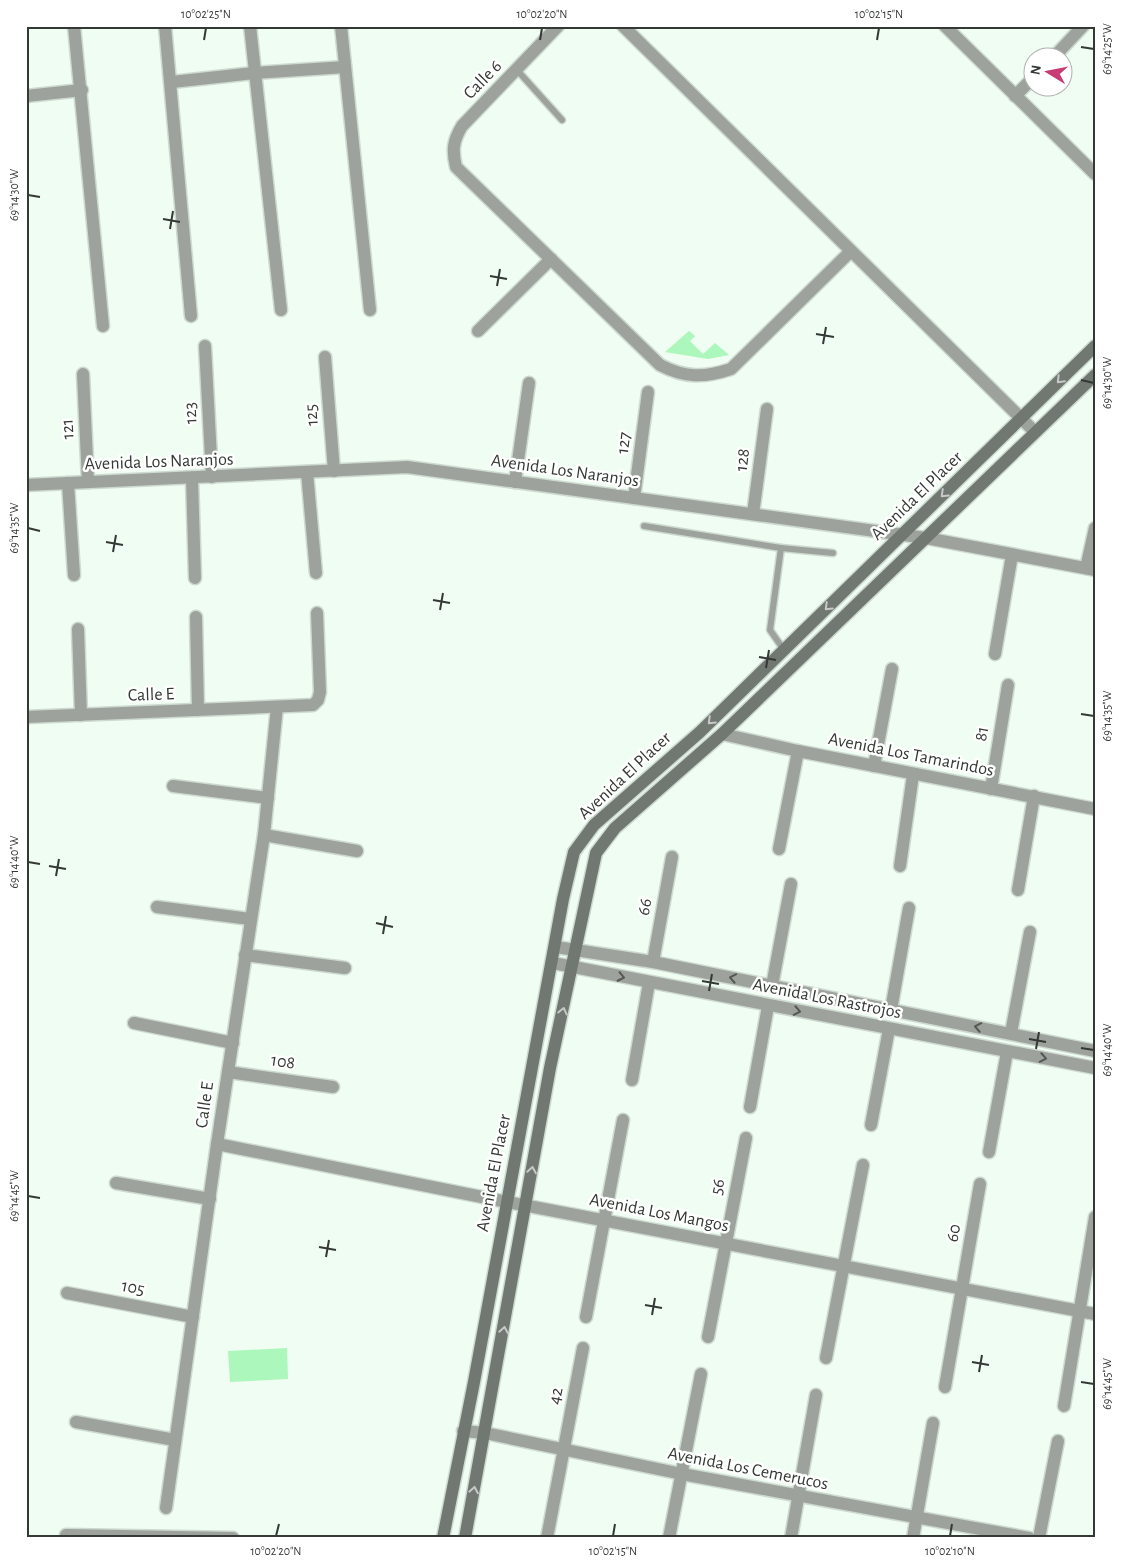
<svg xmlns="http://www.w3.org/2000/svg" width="1121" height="1564" font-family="'Alegreya Sans',sans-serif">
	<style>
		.garden { fill: #acf7bc }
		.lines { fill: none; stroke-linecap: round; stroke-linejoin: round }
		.lane-casing { stroke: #cedad0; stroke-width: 9 }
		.street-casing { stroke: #cedad0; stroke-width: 15 }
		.secondary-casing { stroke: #cedad0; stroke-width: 15 }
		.lane { stroke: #9da29d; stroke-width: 6 }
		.street { stroke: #9da29d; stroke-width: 12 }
		.secondary { stroke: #717872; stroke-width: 12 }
		.oneway { stroke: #c6c9c7 }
		.oneway2 { stroke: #545854 }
		.ticks { fill: none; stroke: #343935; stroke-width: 2 }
		.labels { text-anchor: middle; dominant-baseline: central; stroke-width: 5; stroke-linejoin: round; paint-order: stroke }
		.street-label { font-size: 18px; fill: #343935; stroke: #fff }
		.neatline { fill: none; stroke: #343935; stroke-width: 2 }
		.ticks-label { font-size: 12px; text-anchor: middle; fill: #343935 }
	</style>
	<rect width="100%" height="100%" fill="#f0fdf2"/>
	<!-- garden -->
	<g class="garden">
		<path d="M689,331L695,336L690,341L703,354L715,343L729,355L708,359L665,352Z"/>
		<path d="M287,1348L288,1379L230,1382L228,1351Z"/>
	</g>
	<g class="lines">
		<!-- lane casing -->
		<g class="lane-casing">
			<g id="lane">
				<path d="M517,70L562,120"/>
				<path d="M644,526L781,548L770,630L784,650"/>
				<path d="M781,548L833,553"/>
			</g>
		</g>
		<!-- street casing -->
		<g class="street-casing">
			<g id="street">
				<path d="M74,26L103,326"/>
				<path d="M165,26L191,316"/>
				<path d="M250,26L281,310"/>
				<path d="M341,26L370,310"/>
				<path d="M558,26L462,126C453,141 452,150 456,167L660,365C685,378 704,378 731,369L851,251"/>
				<path d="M623,26L1035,432"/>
				<path d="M945,26L1095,174"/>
				<path d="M1053,58L1083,26"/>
				<path d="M172,82L254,73L345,67"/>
				<path d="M26,96L82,90"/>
				<path d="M1015,96L1034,77"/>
				<path d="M478,331L551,259"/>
				<path d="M205,346L212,477"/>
				<path d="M325,357L334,471"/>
				<path d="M83,374L88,482"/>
				<path d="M307,472L316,573"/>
				<path d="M192,479L195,578"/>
				<path d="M515,482L529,383"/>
				<path d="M68,483L74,575"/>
				<path d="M26,485L407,467L926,538L1095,570"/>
				<path d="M634,498L648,392"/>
				<path d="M753,514L767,409"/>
				<path d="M1086,568L1095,528"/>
				<path d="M196,617L198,710"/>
				<path d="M78,629L81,715"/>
				<path d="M995,654L1012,555"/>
				<path d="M26,717L313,705L318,700L320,692L317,613"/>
				<path d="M722,734L798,751L1095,809"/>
				<path d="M874,766L892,669"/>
				<path d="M173,786L268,798"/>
				<path d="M991,789L1008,685"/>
				<path d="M264,835L357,851"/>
				<path d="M779,849L798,751"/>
				<path d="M900,866L913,775"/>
				<path d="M1018,890L1034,796"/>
				<path d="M157,907L250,919"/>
				<path d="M556,947L653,962L1095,1051"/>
				<path d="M245,955L345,968"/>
				<path d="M653,962L672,857"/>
				<path d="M553,963L1095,1068"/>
				<path d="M772,986L791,884"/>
				<path d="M891,1010L909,908"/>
				<path d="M134,1023L233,1043"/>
				<path d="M1011,1033L1030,932"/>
				<path d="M228,1072L333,1087"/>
				<path d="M632,1080L649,983"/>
				<path d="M750,1107L768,1006"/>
				<path d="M871,1125L889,1029"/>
				<path d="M217,1144L507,1202L1095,1314"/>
				<path d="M989,1152L1007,1052"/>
				<path d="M116,1183L210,1199"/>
				<path d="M67,1293L193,1317"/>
				<path d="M586,1317L623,1120"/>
				<path d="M708,1337L746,1138"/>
				<path d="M826,1358L863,1165"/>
				<path d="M945,1387L980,1184"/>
				<path d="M1064,1406L1095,1217"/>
				<path d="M76,1422L175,1440"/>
				<path d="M463,1431L485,1433L682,1474L1029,1538"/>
				<path d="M166,1508L217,1144L264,835L277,707"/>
				<path d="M66,1535L233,1538"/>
				<path d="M547,1538L583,1348"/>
				<path d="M669,1538L701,1374"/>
				<path d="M791,1538L816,1395"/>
				<path d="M913,1538L933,1423"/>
				<path d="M1039,1538L1058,1441"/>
			</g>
		</g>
		<!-- secondary casing -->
		<g class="secondary-casing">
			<g id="secondary">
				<path d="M443,1538L474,1382L563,899L574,852L594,825L700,732L1095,346"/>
				<path d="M465,1538L550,1068L596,853L615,828L722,734L1095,375"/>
			</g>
		</g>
		<!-- lane -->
		<use href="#lane" class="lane"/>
		<!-- street -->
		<use href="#street" class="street"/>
		<!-- secondary -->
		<use href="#secondary" class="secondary"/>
	</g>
	<!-- one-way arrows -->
	<defs><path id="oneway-chevron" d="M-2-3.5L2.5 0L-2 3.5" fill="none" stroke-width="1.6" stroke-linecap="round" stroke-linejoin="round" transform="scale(1.25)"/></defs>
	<g class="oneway">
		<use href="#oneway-chevron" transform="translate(1060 380) rotate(135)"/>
		<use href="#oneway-chevron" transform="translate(944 494) rotate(136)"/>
		<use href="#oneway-chevron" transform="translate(828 607) rotate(136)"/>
		<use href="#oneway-chevron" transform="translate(711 721) rotate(136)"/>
		<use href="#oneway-chevron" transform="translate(563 1011) rotate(-77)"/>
		<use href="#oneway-chevron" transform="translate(532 1170) rotate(-81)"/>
		<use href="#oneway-chevron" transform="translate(504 1330) rotate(-80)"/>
		<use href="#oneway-chevron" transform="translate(474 1490) rotate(-80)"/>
	</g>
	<g class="oneway2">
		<use href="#oneway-chevron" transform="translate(621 977) rotate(12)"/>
		<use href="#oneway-chevron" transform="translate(733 978) rotate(-169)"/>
		<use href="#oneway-chevron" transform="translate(797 1011) rotate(11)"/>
		<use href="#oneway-chevron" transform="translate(978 1027) rotate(-169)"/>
		<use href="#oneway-chevron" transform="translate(1043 1058) rotate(11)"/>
	</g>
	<!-- ticks -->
	<path class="ticks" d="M204,40L206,28M540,40L542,28M877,40L879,28M1081,47L1094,49M28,195L40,197M163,219L180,222M170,229L173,211M490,276L507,279M497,286L500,269M816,334L834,337M823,344L826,327M1081,380L1094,383M28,528L40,531M106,542L123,545M113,552L116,535M433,600L450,603M440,610L443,593M759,657L776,660M766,668L769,650M1081,714L1094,716M28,862L40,864M49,866L66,869M56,876L59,859M376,923L393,927M383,934L386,916M702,981L719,984M709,991L712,974M1029,1039L1046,1042M1081,1048L1094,1050M1036,1049L1039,1032M28,1196L40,1198M319,1247L336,1250M326,1257L329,1240M645,1305L662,1308M652,1315L655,1298M972,1362L989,1365M979,1372L982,1355M1081,1382L1094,1384M276,1536L279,1524M613,1536L615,1524M950,1536L952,1524"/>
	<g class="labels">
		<!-- street labels -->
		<g class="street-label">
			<text transform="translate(483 80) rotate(-46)">Calle 6</text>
			<text transform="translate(191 413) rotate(-93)">123</text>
			<text transform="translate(312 415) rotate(-94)">125</text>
			<text transform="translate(68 429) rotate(-93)">121</text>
			<text transform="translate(624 443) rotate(-83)">127</text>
			<text transform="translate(743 460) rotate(-83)">128</text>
			<text transform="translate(159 462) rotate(-2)">Avenida Los Naranjos</text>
			<text transform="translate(565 471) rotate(8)">Avenida Los Naranjos</text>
			<text transform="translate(917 496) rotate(-44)">Avenida El Placer</text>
			<text transform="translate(151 695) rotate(-2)">Calle E</text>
			<text transform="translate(982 734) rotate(-80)">81</text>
			<text transform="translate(911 755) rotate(11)">Avenida Los Tamarindos</text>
			<text transform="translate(625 776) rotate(-43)">Avenida El Placer</text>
			<text transform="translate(645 907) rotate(-80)">66</text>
			<text transform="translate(827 999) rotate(11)">Avenida Los Rastrojos</text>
			<text transform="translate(283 1062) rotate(8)">108</text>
			<text transform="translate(205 1105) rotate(-82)">Calle E</text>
			<text transform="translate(494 1173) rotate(-79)">Avenida El Placer</text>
			<text transform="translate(718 1187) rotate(-78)">56</text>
			<text transform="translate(659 1213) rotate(11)">Avenida Los Mangos</text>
			<text transform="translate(954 1233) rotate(-80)">60</text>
			<text transform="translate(133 1288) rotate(11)">105</text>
			<text transform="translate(556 1396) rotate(-78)">42</text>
			<text transform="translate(748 1469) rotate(11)">Avenida Los Cemerucos</text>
		</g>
	</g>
	<!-- border -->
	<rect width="1121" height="1564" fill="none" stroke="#ffffff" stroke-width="55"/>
	<!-- north arrow -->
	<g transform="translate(1048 72) rotate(280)"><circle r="24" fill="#ffffff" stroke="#aeb0ae"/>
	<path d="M0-4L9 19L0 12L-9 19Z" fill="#c73c73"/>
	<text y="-8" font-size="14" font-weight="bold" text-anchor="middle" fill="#343935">N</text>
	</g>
	<rect x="28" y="28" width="1066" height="1508" class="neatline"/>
	<g class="ticks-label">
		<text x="206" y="18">10°02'25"N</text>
		<text x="542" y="18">10°02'20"N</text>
		<text x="879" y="18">10°02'15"N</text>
		<text transform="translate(1107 49) rotate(-90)" y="4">69°14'25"W</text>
		<text transform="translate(14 195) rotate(-90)" y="4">69°14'30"W</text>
		<text transform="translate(1107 383) rotate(-90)" y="4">69°14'30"W</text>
		<text transform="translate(14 528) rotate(-90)" y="4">69°14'35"W</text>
		<text transform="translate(1107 716) rotate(-90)" y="4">69°14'35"W</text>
		<text transform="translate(14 862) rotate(-90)" y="4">69°14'40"W</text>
		<text transform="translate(1107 1050) rotate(-90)" y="4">69°14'40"W</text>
		<text transform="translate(14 1196) rotate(-90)" y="4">69°14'45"W</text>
		<text transform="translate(1107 1384) rotate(-90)" y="4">69°14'45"W</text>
		<text x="276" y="1555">10°02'20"N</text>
		<text x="613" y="1555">10°02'15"N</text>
		<text x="950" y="1555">10°02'10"N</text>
	</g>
</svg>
